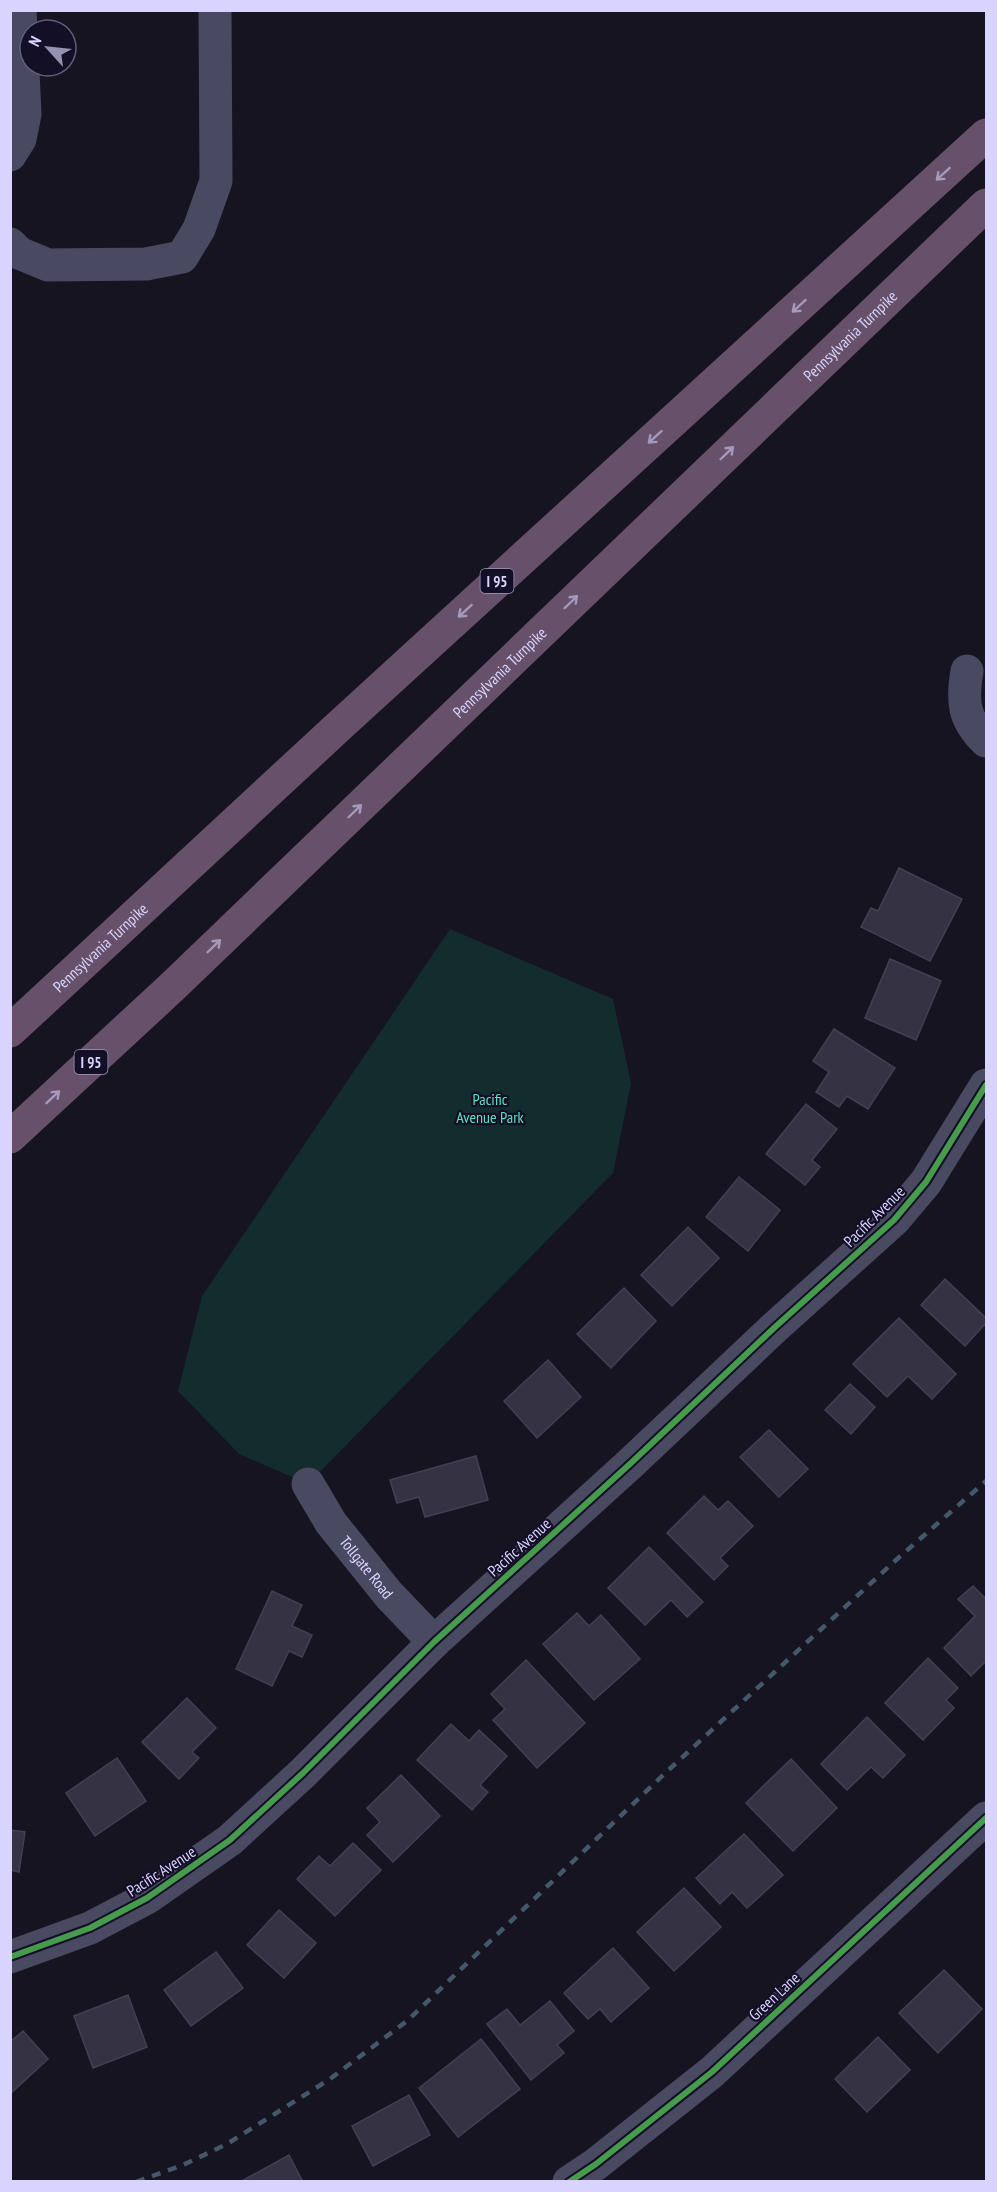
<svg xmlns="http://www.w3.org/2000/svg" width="997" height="2192" font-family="'PT Sans Narrow',sans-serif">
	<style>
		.green { fill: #132c2d }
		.building { fill: #343243; stroke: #433f54; stroke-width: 1.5 }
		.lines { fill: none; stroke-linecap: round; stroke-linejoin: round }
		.minor { stroke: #4a4962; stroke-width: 33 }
		.highway { stroke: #67516a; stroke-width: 33 }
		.rail { stroke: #43596b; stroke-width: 4.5; stroke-dasharray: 9 8; stroke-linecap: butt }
		.cycleway-casing { stroke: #130f26; stroke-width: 10 }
		.cycleway { stroke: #469c4c; stroke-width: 6 }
		.oneway { stroke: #a699bc }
		.labels { text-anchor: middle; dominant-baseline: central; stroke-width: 4.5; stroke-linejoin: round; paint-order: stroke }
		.shield { fill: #130f26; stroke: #9e99be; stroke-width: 1.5 }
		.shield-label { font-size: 15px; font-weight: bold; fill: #d9d4ff }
		.street-label { font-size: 16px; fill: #d9d4ff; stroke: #130f26 }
		.park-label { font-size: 16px; fill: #5fe0c0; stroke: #130f26 }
	</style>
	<rect width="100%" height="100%" fill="#161421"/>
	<!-- green -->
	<path class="green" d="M450,929L613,999L631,1083L613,1173L308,1484L239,1454L178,1391L202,1296Z"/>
	<!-- building -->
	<g class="building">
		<path d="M899,868L962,899L930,961L861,927L871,908L878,911Z"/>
		<path d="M890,959L941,981L916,1040L865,1018Z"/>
		<path d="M834,1029L895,1068L868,1109L847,1096L839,1107L816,1092L829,1072L813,1061Z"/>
		<path d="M806,1104L837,1129L812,1160L820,1167L805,1185L766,1154Z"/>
		<path d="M739,1177L780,1210L748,1251L706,1217Z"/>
		<path d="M688,1227L719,1258L672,1306L641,1275Z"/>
		<path d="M945,1279L986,1318V1323L965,1346L921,1305Z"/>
		<path d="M624,1288L656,1321L611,1368L577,1334Z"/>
		<path d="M899,1318L956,1374L932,1399L908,1376L887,1397L853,1364Z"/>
		<path d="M548,1360L581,1397L537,1438L504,1401Z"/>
		<path d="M850,1384L875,1407L851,1434L825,1410Z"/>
		<path d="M769,1430L808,1469L779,1497L740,1457Z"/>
		<path d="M476,1456L488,1500L425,1517L419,1497L397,1503L390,1480Z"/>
		<path d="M704,1496L718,1510L728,1501L753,1526L720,1558L728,1566L714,1580L667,1533Z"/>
		<path d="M649,1547L703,1602L687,1617L671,1600L645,1625L608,1588Z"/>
		<path d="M973,1586L986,1599V1661L971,1676L944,1648L975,1616L958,1599Z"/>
		<path d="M272,1591L302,1605L292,1626L312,1635L302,1657L289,1651L272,1686L236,1669Z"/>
		<path d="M577,1613L589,1626L601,1615L640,1659L594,1700L543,1644Z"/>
		<path d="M928,1658L958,1688L946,1700L954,1708L923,1740L885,1703Z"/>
		<path d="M526,1660L585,1723L537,1768L493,1720L505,1709L491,1694Z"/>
		<path d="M187,1698L216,1728L192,1752L199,1758L179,1779L142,1742Z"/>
		<path d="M867,1717L905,1755L883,1778L871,1767L847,1790L821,1764Z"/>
		<path d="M451,1724L469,1741L479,1730L507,1756L480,1785L488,1792L472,1810L417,1760Z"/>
		<path d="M117,1758L146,1801L95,1836L66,1793Z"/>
		<path d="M791,1759L837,1808L793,1851L746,1803Z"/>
		<path d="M401,1775L440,1816L393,1862L367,1835L380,1822L367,1808Z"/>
		<path d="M10,1830L25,1832L19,1872L10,1870Z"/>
		<path d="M744,1834L783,1875L747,1908L732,1892L720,1904L696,1878Z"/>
		<path d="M353,1843L381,1870L335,1916L297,1879L319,1856L330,1866Z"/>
		<path d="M684,1888L721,1927L674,1971L637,1932Z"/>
		<path d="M279,1910L316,1943L284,1978L247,1945Z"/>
		<path d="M613,1948L649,1988L611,2022L600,2009L588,2019L564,1993Z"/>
		<path d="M216,1952L243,1988L191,2026L164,1990Z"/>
		<path d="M944,1970L982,2009L938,2053L899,2013Z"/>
		<path d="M128,1995L147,2047L93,2068L74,2016Z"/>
		<path d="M550,2001L574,2031L557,2045L564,2053L531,2080L487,2024L507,2009L520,2025Z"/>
		<path d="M23,2031L48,2059L10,2094V2042Z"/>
		<path d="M878,2037L910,2070L867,2112L835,2079Z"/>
		<path d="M481,2039L520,2089L458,2137L419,2088Z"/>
		<path d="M409,2095L430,2135L373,2166L352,2126Z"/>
		<path d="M289,2155L303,2182H240Z"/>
	</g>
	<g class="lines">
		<!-- minor -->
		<g class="minor">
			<path d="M10,155L20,139L25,114L20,10"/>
			<path d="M10,244L19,253L48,265L146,264L182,257L199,229L216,181L215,10"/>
			<path d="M967,671C962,701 963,719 986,741"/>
			<path id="s1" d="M308,1484L331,1523L389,1595L434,1642"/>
			<path d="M10,1957L90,1928L147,1898L230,1840L303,1773L434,1642L631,1463L774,1328L894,1220L926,1182L986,1085"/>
			<path d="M569,2182L596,2164L712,2072L986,1818"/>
		</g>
		<!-- highway -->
		<g class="highway">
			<path id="s2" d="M10,1031L338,727L986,135"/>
			<path id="s3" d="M10,1137L172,987L986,205"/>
		</g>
		<!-- rail -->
		<path class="rail" d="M136,2182L183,2165L227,2144L330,2079L407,2021L661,1777L896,1560L986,1481"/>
		<!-- cycleway casing -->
		<g class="cycleway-casing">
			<g id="cycleway">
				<path d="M10,1957L90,1928L147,1898L230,1840L303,1773L434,1642L631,1463L774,1328L894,1220L926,1182L986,1085"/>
				<path d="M569,2182L596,2164L712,2072L986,1818"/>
			</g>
		</g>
		<!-- cycleway -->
		<use href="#cycleway" class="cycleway"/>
	</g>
	<!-- one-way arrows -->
	<defs><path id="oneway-shaft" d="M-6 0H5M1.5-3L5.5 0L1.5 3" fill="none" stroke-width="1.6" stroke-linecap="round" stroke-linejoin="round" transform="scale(1.5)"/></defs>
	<g class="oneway">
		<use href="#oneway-shaft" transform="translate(943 174) rotate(138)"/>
		<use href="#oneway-shaft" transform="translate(799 306) rotate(138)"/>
		<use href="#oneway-shaft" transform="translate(655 437) rotate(138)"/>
		<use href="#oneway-shaft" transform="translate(727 453) rotate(-44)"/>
		<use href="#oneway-shaft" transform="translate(571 602) rotate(-44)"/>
		<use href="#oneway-shaft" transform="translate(465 611) rotate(138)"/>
		<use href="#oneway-shaft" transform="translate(355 811) rotate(-44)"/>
		<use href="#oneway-shaft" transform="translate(214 946) rotate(-44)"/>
		<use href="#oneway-shaft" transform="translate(53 1097) rotate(-43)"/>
	</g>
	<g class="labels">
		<!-- shield labels -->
		<g class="shield">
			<rect x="480.5" y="569" width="33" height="24" rx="4.5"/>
			<rect x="74.5" y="1050" width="33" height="24" rx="4.5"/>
		</g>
		<g class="shield-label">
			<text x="497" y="581">I 95</text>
			<text x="91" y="1062">I 95</text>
		</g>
		<!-- street labels -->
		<g class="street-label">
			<text stroke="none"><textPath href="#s3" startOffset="1161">Pennsylvania Turnpike</textPath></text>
			<text stroke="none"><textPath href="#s3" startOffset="675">Pennsylvania Turnpike</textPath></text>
			<text stroke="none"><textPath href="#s2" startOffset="123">Pennsylvania Turnpike</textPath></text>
			<text transform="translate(874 1216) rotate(-45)">Pacific Avenue</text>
			<text transform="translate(519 1547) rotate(-42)">Pacific Avenue</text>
			<text stroke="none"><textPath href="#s1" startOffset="102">Tollgate Road</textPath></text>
			<text transform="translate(161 1871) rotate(-33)">Pacific Avenue</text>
			<text transform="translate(774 1996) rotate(-43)">Green Lane</text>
		</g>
		<!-- park labels -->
		<g class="park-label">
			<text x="490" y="1099">Pacific<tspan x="490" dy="18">Avenue Park</tspan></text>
		</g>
	</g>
	<!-- border -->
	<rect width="997" height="2192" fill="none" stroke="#d9d4ff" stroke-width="24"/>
	<!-- north arrow -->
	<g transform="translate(48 48) rotate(297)"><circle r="28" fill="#130f26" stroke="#625e7d" stroke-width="1.5"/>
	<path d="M0-4.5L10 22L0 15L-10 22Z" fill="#9591b1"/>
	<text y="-9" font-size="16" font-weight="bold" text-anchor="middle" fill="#d9d4ff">N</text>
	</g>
</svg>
